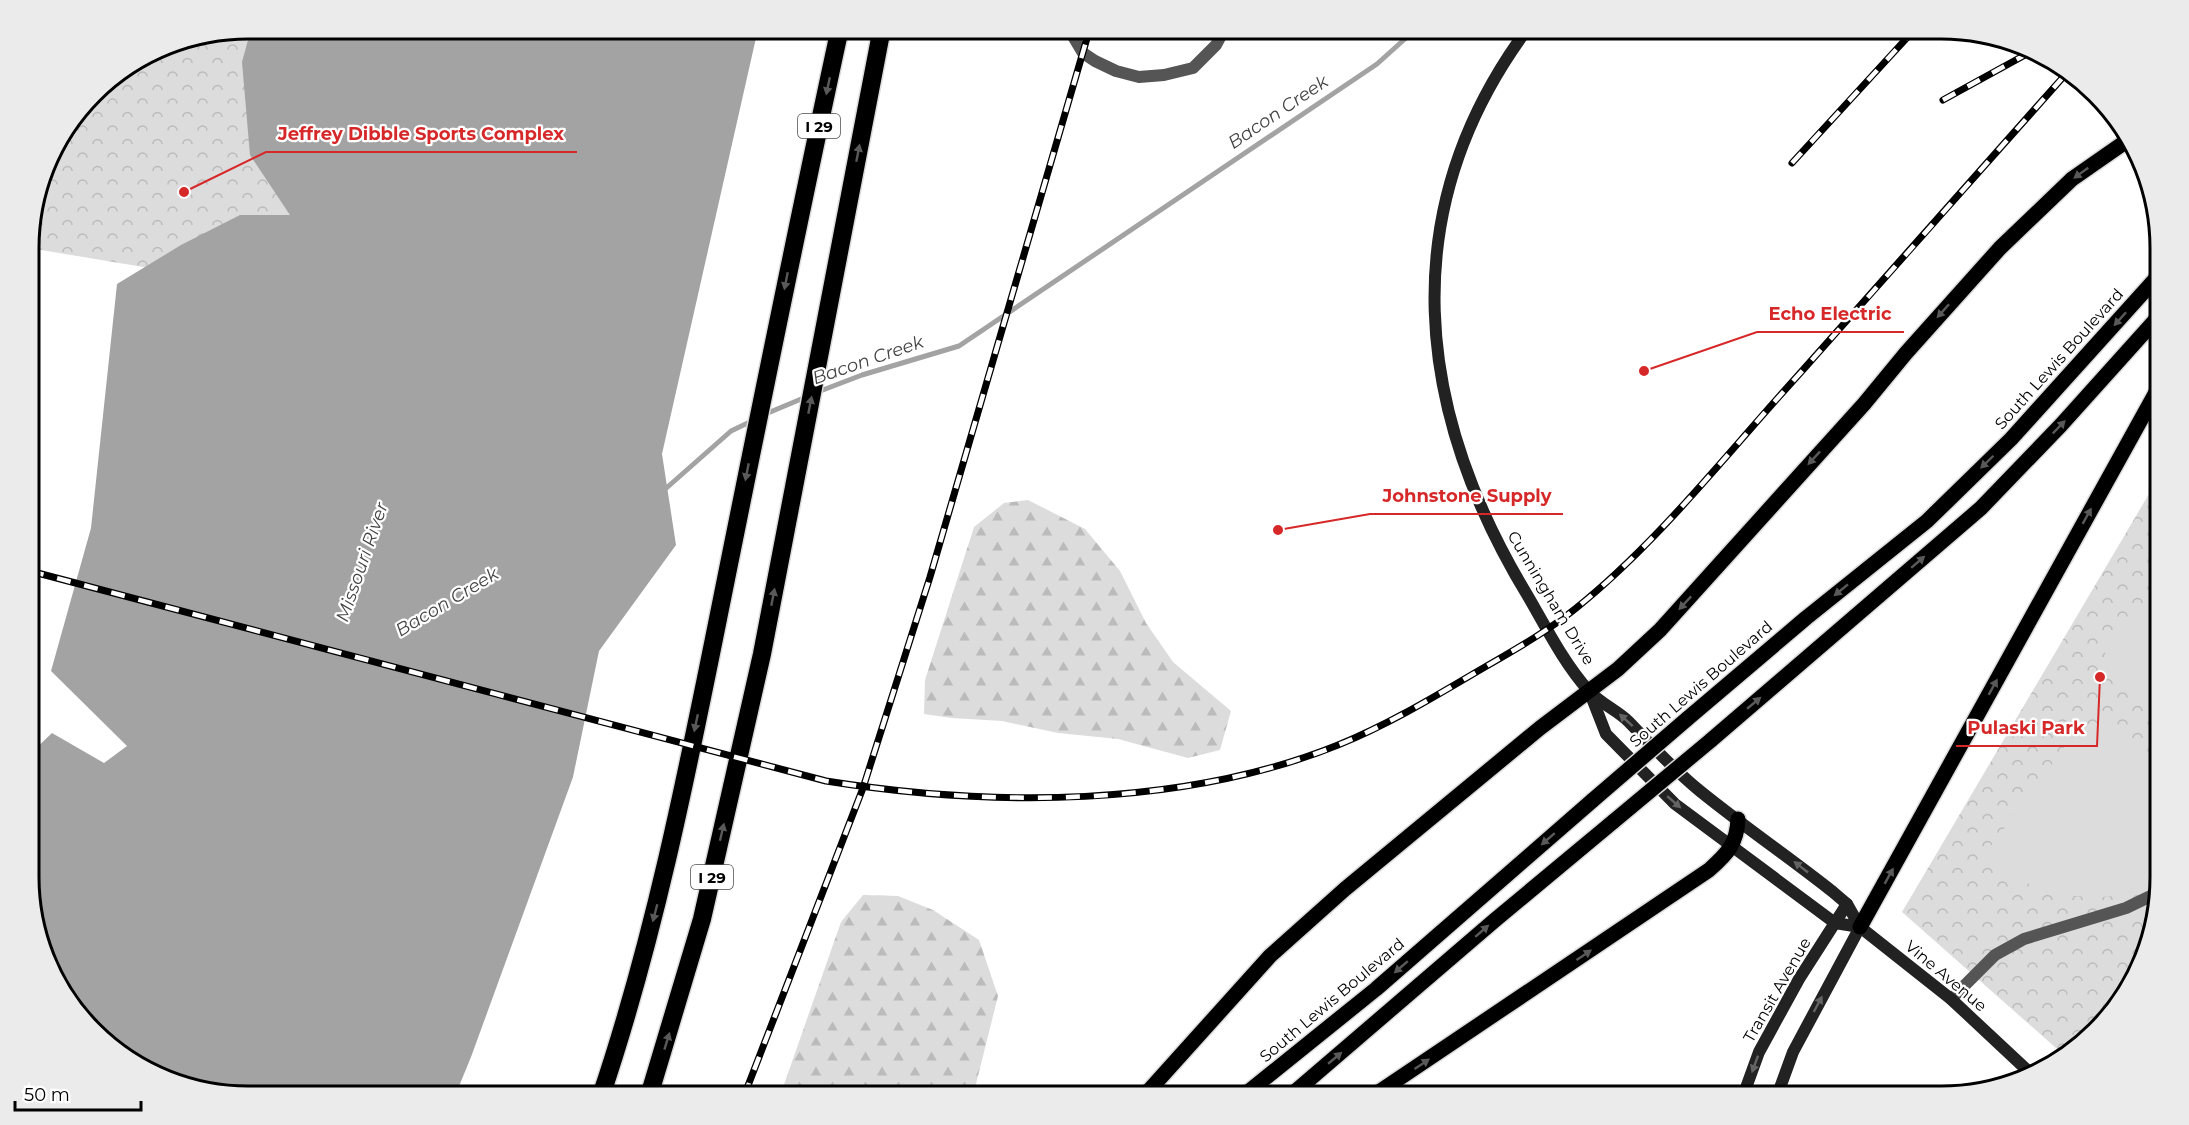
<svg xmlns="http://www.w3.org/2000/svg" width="2189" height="1125" font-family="Montserrat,sans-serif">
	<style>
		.forest { fill: url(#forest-firs) }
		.park { fill: url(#park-crowns) }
		.garden { fill: #dcdcdc }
		.water { fill: #a3a3a3 }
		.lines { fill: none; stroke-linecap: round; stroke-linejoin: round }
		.stream { stroke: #a3a3a3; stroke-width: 5 }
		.primary-casing { stroke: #dbdbdb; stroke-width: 18 }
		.highway-casing { stroke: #dbdbdb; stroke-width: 21 }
		.street { stroke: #555; stroke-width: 12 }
		.secondary { stroke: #222; stroke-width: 12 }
		.primary { stroke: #000; stroke-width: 15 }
		.highway { stroke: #000; stroke-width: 18 }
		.rail-casing { stroke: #000; stroke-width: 7 }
		.rail { stroke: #fff; stroke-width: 4.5; stroke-dasharray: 14; stroke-linecap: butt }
		.primary-bridge-casing { stroke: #dbdbdb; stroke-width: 18; stroke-linecap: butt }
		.primary-bridge { stroke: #000; stroke-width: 15 }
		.oneway { fill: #595959 }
		.oneway2 { fill: #646464 }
		.labels { text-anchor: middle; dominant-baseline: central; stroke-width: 4.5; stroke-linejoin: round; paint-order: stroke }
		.shield { fill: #fff; stroke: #4c4c4c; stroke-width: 1.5 }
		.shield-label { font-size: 15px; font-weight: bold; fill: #000 }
		.street-label { font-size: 16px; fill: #000; stroke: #fff }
		.water-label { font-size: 18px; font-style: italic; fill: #444; stroke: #fff }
		.rim { fill: none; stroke: #000; stroke-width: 3 }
		.leader { fill: none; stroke: #d62828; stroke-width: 2 }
		.callout-dot { fill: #d62828; stroke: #fff; stroke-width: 2 }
		.callout-label { font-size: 18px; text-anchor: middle; font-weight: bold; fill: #d62828; stroke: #fff; stroke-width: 4.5; stroke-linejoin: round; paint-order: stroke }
	</style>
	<defs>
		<pattern id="forest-firs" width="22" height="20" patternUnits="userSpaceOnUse" patternTransform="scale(1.5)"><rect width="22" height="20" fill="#dcdcdc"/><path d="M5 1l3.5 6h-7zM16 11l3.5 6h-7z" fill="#bbb"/></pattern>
		<pattern id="park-crowns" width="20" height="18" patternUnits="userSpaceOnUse" patternTransform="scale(1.5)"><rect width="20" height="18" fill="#dcdcdc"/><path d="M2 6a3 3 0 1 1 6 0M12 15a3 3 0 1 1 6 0" fill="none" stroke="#bbb"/></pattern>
	</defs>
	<rect width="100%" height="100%" fill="#fff"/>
	<!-- forest -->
	<g class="forest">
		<path d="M1028,500L1085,529L1120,571L1146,623L1173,662L1231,711L1220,750L1188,758L1118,739L1058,733L1002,721L952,718L924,714L925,680L974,527L1004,503Z"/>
		<path d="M863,895L898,896L933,910L979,940L998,996L973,1096H780L841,922Z"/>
	</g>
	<!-- park -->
	<g class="park">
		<path d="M248,29H373L300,293L29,248V234L51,151L103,83L165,45Z"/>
		<path d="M2159,477L2160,877L2138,974L2065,1056L1902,912Z"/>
	</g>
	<!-- garden -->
	<g class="garden">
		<path d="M2160,583V711L2108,672L2105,653Z"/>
		<path d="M2098,723L2160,768L2159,882C2125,902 2073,900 2036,887C2017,880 2001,866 1985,854L2081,725Z"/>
	</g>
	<!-- water -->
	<path class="water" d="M251,29H758L662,454L676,545L599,651L573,777L471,1057L455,1096H248L151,1074L74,1010L30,906V754L52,733L104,763L127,746L51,671L91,528L117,284L181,245L240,215H290L250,155L242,62Z"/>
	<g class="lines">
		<!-- stream -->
		<g class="stream">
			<path d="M815,393L862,375L959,346L1377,64L1417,28"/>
			<path d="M763,415L806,397"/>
			<path d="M663,491L731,431L754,420"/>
		</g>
		<!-- primary casing -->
		<g class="primary-casing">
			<g id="primary">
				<path d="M1687,719L1806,618L1927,521L2011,439L2159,275"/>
				<path d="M1710,741L1981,508L2061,425L2159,316"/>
				<path d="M1860,927L2159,387"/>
				<path d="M1144,1096L1270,956L1345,889L1540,728L1618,669L1660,630L1864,404L1906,353L2000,248L2072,179L2128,140"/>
				<path d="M1243,1096L1376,989L1593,800"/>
				<path d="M1290,1096L1495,920L1614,821"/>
				<path d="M1373,1096L1709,870C1727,854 1737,844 1738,819"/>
			</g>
		</g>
		<!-- highway casing -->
		<g class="highway-casing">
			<g id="highway">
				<path d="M601,1096C656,933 689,763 723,594C761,405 799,217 840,28"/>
				<path d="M649,1096L702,919L762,654L882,28"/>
			</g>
		</g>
		<!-- street -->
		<g class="street">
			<path d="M1068,28L1083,53L1095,61L1116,71L1139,77L1164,75L1193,68L1216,45L1225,28"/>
			<path d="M1951,999L1995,955L2024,939L2126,908L2157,893"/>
		</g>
		<!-- secondary -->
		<g class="secondary">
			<path d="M1528,28C1392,211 1415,411 1529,598C1547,629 1564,663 1588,690C1599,703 1617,710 1629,722C1652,746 1674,770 1700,791C1743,826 1789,857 1833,892L1847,904L1860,927L1951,999L2028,1071"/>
			<path d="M1590,693L1606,734L1675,804L1835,923L1860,927"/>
			<path d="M1743,1096L1759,1052L1799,979L1847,904"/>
			<path d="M1777,1096L1793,1052L1860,927"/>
		</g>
		<!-- primary -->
		<use href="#primary" class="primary"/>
		<!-- highway -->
		<use href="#highway" class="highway"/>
		<!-- rail casing -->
		<g class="rail-casing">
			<g id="rail">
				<path d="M1943,100L2034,50"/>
				<path d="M1792,163L1916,28"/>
				<path d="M30,571L826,781C990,807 1182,808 1338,745C1385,726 1429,700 1473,674C1507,654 1544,634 1575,609C1650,549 1713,471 1776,400C1873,292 1969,183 2065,75"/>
				<path d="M744,1096L863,788L930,577L1090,28"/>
			</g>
		</g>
		<!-- rail -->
		<use href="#rail" class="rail"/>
		<!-- primary-bridge casing -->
		<g class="primary-bridge-casing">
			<g id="primary-bridge">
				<path d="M1593,800L1687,719"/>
				<path d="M1614,821L1710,741"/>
			</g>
		</g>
		<!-- primary-bridge -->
		<use href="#primary-bridge" class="primary-bridge"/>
	</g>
	<!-- one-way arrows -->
	<defs><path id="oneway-solid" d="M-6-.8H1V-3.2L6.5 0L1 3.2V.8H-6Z" transform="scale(1.5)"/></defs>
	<g class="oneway">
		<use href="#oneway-solid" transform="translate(828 86) rotate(102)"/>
		<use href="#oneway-solid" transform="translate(858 153) rotate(-79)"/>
		<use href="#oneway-solid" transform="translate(2081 173) rotate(144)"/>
		<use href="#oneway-solid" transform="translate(786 281) rotate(101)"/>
		<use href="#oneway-solid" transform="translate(1943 311) rotate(132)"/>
		<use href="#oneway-solid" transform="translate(2120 319) rotate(132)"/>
		<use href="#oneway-solid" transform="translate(810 405) rotate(-79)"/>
		<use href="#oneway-solid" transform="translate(2059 427) rotate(-46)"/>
		<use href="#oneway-solid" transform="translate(1814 458) rotate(133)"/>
		<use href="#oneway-solid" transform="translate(1987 462) rotate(136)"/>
		<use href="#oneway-solid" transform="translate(747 472) rotate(101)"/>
		<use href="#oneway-solid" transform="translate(2087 516) rotate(-61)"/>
		<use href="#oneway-solid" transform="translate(1918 562) rotate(-41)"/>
		<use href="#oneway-solid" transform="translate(1841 590) rotate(141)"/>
		<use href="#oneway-solid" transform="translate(773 597) rotate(-79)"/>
		<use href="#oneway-solid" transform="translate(1685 603) rotate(133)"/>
		<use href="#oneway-solid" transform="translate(1993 687) rotate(-61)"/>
		<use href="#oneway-solid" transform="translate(1754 703) rotate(-40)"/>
		<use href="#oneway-solid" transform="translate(696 723) rotate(102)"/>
		<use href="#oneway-solid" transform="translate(722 832) rotate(-77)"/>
		<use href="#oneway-solid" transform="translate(1548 839) rotate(139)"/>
		<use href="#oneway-solid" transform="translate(1889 876) rotate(-61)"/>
		<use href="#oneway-solid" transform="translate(655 913) rotate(105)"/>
		<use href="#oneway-solid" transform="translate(1482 931) rotate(-41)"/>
		<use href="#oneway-solid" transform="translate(1584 955) rotate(-34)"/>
		<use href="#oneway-solid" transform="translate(1401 967) rotate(139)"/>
		<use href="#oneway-solid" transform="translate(667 1041) rotate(-73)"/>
		<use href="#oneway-solid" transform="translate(1335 1058) rotate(-40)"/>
		<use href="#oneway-solid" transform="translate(1422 1064) rotate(-34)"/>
	</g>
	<g class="oneway2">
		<use href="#oneway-solid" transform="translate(1626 720) rotate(-138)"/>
		<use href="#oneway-solid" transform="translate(1674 802) rotate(41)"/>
		<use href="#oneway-solid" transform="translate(1801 867) rotate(-142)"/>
		<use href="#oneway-solid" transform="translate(1818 1004) rotate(-62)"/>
		<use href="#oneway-solid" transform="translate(1755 1064) rotate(110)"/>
	</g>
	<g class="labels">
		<!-- shield labels -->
		<g class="shield">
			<rect x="798" y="114" width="42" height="24" rx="4.5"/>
			<rect x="691" y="865" width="42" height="24" rx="4.5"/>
		</g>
		<g class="shield-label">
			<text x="819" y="126">I 29</text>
			<text x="712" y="877">I 29</text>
		</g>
		<!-- street labels -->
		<g class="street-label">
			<text transform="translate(2059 359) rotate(-48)">South Lewis Boulevard</text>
			<text transform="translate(1551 598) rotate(59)">Cunningham Drive</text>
			<text transform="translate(1701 684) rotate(-41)">South Lewis Boulevard</text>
			<text transform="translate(1946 976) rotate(40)">Vine Avenue</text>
			<text transform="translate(1777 990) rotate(-60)">Transit Avenue</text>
			<text transform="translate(1332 1000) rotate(-40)">South Lewis Boulevard</text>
		</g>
		<!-- water labels -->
		<g class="water-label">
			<text transform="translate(1278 112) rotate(-34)">Bacon Creek</text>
			<text transform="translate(868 360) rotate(-19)">Bacon Creek</text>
			<text transform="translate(362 562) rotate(-71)">Missouri River</text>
			<text transform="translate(447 602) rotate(-31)">Bacon Creek</text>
		</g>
	</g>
	<!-- crop -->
	<path d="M0 0H2189V1125H0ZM248 39H1941A209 209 0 0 1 2150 248V877A209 209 0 0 1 1941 1086H248A209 209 0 0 1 39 877V248A209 209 0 0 1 248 39Z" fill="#ebebeb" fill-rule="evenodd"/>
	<path class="rim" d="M248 39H1941A209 209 0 0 1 2150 248V877A209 209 0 0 1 1941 1086H248A209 209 0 0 1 39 877V248A209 209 0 0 1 248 39Z"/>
	<!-- callouts -->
	<path class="leader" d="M184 192L266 152H577M1644 371L1757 332H1904M1278 530L1370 514H1563M2100 677L2097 746H1956"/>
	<g class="callout-dot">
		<circle cx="184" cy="192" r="6"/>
		<circle cx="1644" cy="371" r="6"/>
		<circle cx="1278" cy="530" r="6"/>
		<circle cx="2100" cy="677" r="6"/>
	</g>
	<g class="callout-label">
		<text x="421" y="140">Jeffrey Dibble Sports Complex</text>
		<text x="1830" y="320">Echo Electric</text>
		<text x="1467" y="502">Johnstone Supply</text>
		<text x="2026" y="734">Pulaski Park</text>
	</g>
	<!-- scale -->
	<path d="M15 1101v9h126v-9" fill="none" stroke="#000000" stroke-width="3"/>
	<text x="24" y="1101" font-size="18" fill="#000000" stroke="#ffffff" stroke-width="4.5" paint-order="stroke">50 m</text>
</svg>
